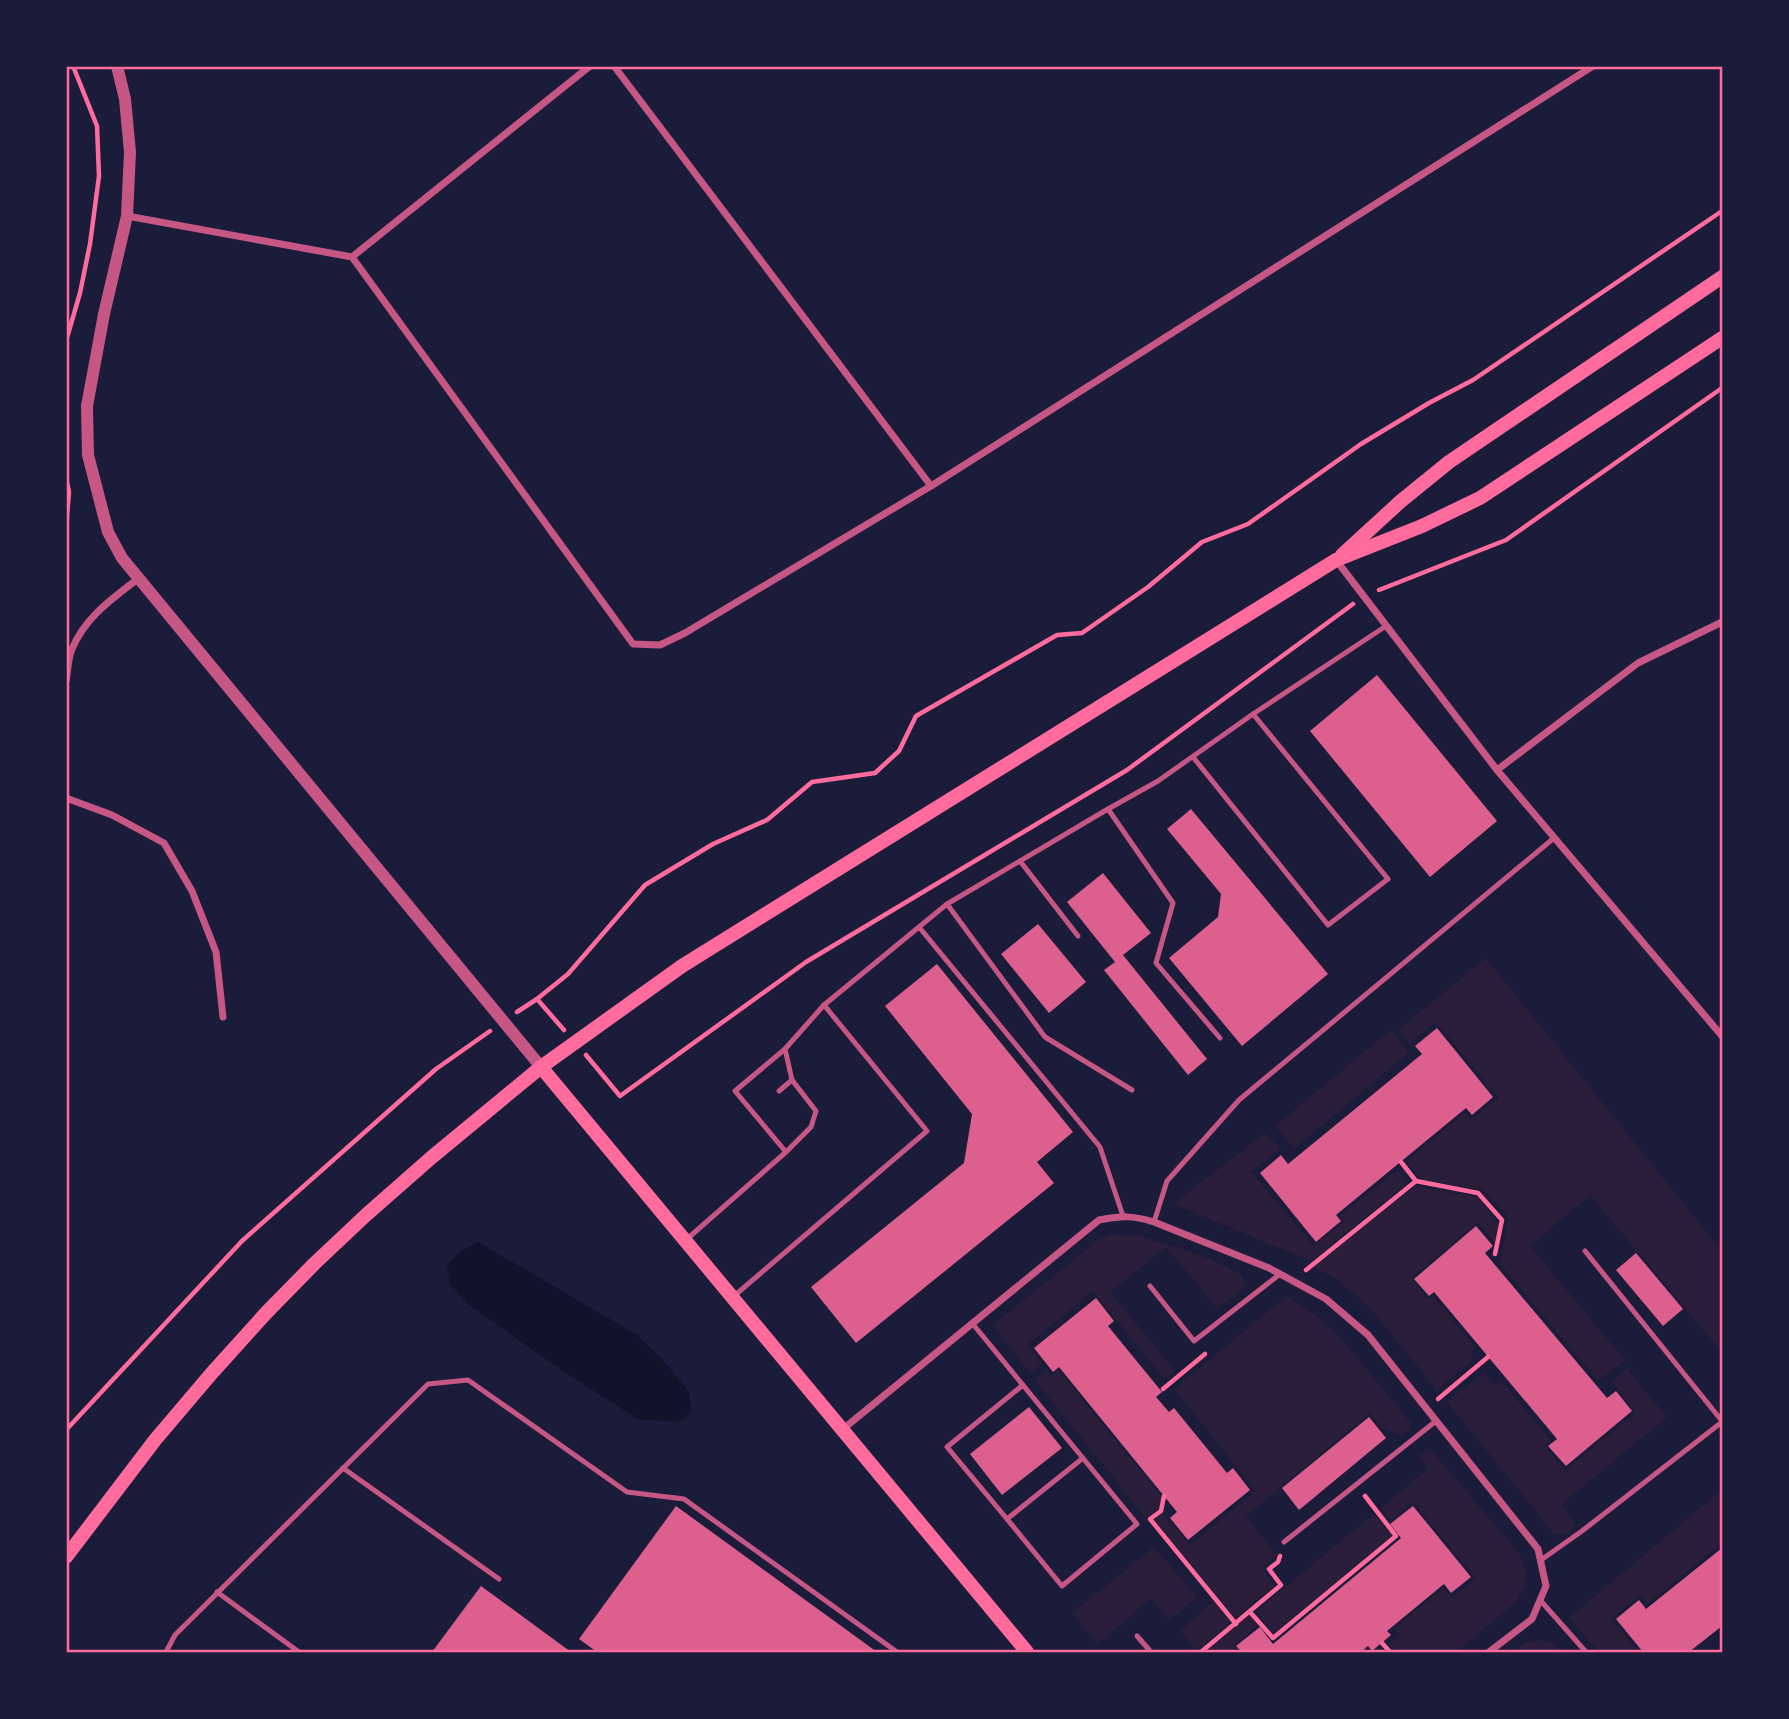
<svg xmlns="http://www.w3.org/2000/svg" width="1789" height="1719" font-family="'Fira Sans Condensed',sans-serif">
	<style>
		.green { fill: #2a1e3b }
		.water { fill: #12122b }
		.building { fill: #dd5f8e }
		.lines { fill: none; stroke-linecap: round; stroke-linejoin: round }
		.path { stroke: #ff6b9d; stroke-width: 4.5 }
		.service { stroke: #c65784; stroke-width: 5 }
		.minor { stroke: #c65784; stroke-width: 7 }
		.tertiary { stroke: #c65784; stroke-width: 12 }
		.secondary { stroke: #ff6b9d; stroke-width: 14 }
		.neatline { fill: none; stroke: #ff6b9d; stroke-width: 2.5 }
	</style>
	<rect width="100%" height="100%" fill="#1b1b3a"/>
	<!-- green -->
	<g class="green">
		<path d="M1486,958L1716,1244L1722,1239V1352L1590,1195L1530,1246L1625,1360L1598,1381L1500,1264L1508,1217L1483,1190L1422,1180L1406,1161L1466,1112L1472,1119L1499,1098L1436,1022L1410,1043L1399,1029Z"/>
		<path d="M1391,1030L1409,1052L1294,1149L1275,1126Z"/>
		<path d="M1265,1133L1281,1149L1251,1172L1314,1246L1344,1222L1339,1216L1398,1170L1408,1183L1311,1261L1173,1204Z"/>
		<path d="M1415,1186L1477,1197L1499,1225L1495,1243L1478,1222L1411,1278L1428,1299L1433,1296L1476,1348L1470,1353L1474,1358L1437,1390L1369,1307L1336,1279L1313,1267Z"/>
		<path d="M1110,1234L1139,1236L1199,1254L1240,1274L1245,1283L1242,1290L1218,1309L1166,1247L1110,1292L1175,1371L1164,1379L1093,1291L1027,1345L1042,1364L1030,1373L993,1325L1098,1240Z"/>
		<path d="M1287,1296L1312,1312L1337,1334L1411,1423L1410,1431L1402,1436L1382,1428L1370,1413L1246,1516L1277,1555L1262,1568L1274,1586L1235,1618L1154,1520L1162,1513L1190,1545L1256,1491L1174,1389Z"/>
		<path d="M1627,1369L1667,1417L1561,1505L1576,1524L1570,1533L1555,1535L1447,1402L1484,1372L1494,1384L1500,1379L1550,1440L1544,1445L1565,1470L1636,1413L1612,1382Z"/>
		<path d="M1058,1370L1162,1497L1160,1507L1146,1518L1035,1380L1046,1371L1051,1376Z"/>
		<path d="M1430,1449L1519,1553L1526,1572L1525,1585L1517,1601L1456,1652H1395L1389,1644L1400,1635L1395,1628L1443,1588L1452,1598L1476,1578L1413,1502L1391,1520L1381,1508L1428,1469L1419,1456Z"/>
		<path d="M1722,1490V1543L1647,1604L1640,1595L1611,1619L1639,1652H1599L1569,1618Z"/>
		<path d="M1374,1514L1393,1536L1273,1633L1256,1611Z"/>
		<path d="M1154,1547L1197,1597L1170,1620L1151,1598L1098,1644L1072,1613Z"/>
		<path d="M1214,1601L1231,1622L1197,1651L1180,1631Z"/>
		<path d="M1249,1614L1258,1625L1233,1647L1237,1652H1205Z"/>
		<path d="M1541,1640L1556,1645L1562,1652H1513L1525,1643Z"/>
	</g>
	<!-- water -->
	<path class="water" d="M478,1242L637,1335L664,1361L689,1392L691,1412L678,1422L638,1419L563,1371L469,1305L450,1284L447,1267L459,1252Z"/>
	<!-- building -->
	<g class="building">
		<path d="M1377,675L1497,821L1430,877L1310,731Z"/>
		<path d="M1191,809L1328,974L1242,1046L1169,958L1218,917L1221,894L1167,829Z"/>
		<path d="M1103,873L1151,933L1123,955L1207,1059L1188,1075L1104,970L1115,962L1067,902Z"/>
		<path d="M1038,924L1086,982L1049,1013L1001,954Z"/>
		<path d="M937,964L1073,1132L1037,1162L1054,1183L856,1343L811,1287L964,1163L972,1114L885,1006Z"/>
		<path d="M1437,1028L1493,1097L1472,1115L1466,1108L1336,1215L1341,1221L1316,1242L1260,1173L1281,1155L1288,1164L1422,1054L1415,1046Z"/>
		<path d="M1476,1226L1493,1246L1485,1253L1607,1398L1616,1391L1632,1411L1566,1466L1548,1446L1557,1439L1434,1292L1429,1296L1414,1279Z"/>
		<path d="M1636,1253L1683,1309L1663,1326L1616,1270Z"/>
		<path d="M1096,1298L1114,1321L1108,1326L1162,1392L1156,1397L1169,1412L1174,1408L1227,1473L1233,1468L1250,1490L1188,1540L1170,1518L1177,1512L1059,1367L1053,1372L1034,1348Z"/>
		<path d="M1029,1407L1062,1448L1002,1495L970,1454Z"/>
		<path d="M1369,1417L1386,1438L1299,1510L1282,1488Z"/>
		<path d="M676,1506L877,1652H597L579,1639Z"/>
		<path d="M1413,1506L1471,1577L1451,1593L1444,1584L1387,1631L1391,1635L1372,1651L1368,1646L1361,1652H1242L1236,1646L1260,1627L1273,1644L1401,1538L1390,1524Z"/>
		<path d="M1722,1548V1626L1689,1652H1643L1616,1619L1639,1600L1646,1609Z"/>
		<path d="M481,1586L571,1652H432Z"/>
	</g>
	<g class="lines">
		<!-- path -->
		<g class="path">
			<path d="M66,341L80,293L90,244L99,176L97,126L73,66"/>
			<path d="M66,478L69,492L66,528"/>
			<path d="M1379,590L1506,540L1722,388"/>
			<path d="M537,999L568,974L645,885L713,844L767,820L812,782L875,773L899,751L916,716L1057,635L1082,633L1148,587L1202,542L1248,524L1361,444L1429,403L1473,380L1722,211"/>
			<path d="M517,1012L537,999L564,1030"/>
			<path d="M586,1055L620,1096L806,962L1127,770L1353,604"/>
			<path d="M1401,1162L1416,1181"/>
			<path d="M1306,1270L1416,1181L1478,1193L1502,1220L1495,1254"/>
			<path d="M1163,1389L1205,1354"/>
			<path d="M1438,1399L1488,1357"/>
			<path d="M66,1430L242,1241L436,1069L490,1031"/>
			<path d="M1164,1496L1161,1511L1150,1519L1236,1624"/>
			<path d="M1250,1612L1273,1638L1396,1536L1365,1496"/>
			<path d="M1382,1643L1390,1652"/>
			<path d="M1201,1652L1281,1585L1269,1569L1278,1562L1280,1556"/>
		</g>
		<!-- service -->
		<g class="service">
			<path d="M1193,757L1328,925L1388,879L1253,714"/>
			<path d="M1108,809L1173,903L1156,963L1220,1038"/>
			<path d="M1020,861L1078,936"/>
			<path d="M947,904L1045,1037L1132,1090"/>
			<path d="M919,927L1100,1147L1123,1216"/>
			<path d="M785,1049L735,1091L786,1152"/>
			<path d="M779,1091L792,1080"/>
			<path d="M1154,1222L1167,1181L1239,1100L1554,838"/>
			<path d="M687,1239L786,1152L811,1127L816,1111L792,1080L785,1049L824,1005"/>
			<path d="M1585,1251L1722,1421"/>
			<path d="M1150,1286L1194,1341L1280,1274"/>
			<path d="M734,1296L927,1131L824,1005L947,904L1108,809L1158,781L1253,714L1386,626"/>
			<path d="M972,1323L1137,1524L1062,1586L1007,1519L1083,1458"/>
			<path d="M343,1468L499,1579"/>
			<path d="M1007,1519L947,1447L1023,1385"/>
			<path d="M1284,1542L1436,1421"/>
			<path d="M1541,1560L1582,1531L1722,1422"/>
			<path d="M217,1592L299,1652"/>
			<path d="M1540,1600L1586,1652"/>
			<path d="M1137,1636L1151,1652"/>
			<path d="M166,1652L175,1635L428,1384L468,1380L627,1492L684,1499L897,1652"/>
		</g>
		<!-- minor -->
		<g class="minor">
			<path d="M614,66L931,486"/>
			<path d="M127,216L352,257L633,644L660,645L685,633L931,486L1593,66"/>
			<path d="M352,257L590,66"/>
			<path d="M1336,560L1497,770L1722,1036"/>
			<path d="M66,681C68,671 68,658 72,649C85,617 113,598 139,578"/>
			<path d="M1497,770L1638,663L1722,622"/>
			<path d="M66,798L112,815L164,843L192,891L216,952L223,1017"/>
			<path d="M843,1429L1099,1220C1122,1216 1131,1215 1154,1222L1269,1268L1326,1299L1368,1335L1538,1549L1546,1586L1532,1619L1489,1652"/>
		</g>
		<!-- tertiary -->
		<path class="tertiary" d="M117,66L125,99L130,152L127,216L104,314L87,406L88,455L108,532L122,558L541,1067"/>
		<!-- secondary -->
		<g class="secondary">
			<path d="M1342,555L1401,501L1449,462L1722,277"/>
			<path d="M541,1067L1027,1652"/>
			<path d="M66,1557L155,1440L211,1374L266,1313L315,1263L366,1215L432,1157L541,1067L682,966L1336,560L1422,526L1480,498L1722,338"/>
		</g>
	</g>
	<!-- border -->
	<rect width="1789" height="1719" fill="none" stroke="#1b1b3a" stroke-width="136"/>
	<rect x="68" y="68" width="1653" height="1583" class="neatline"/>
</svg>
